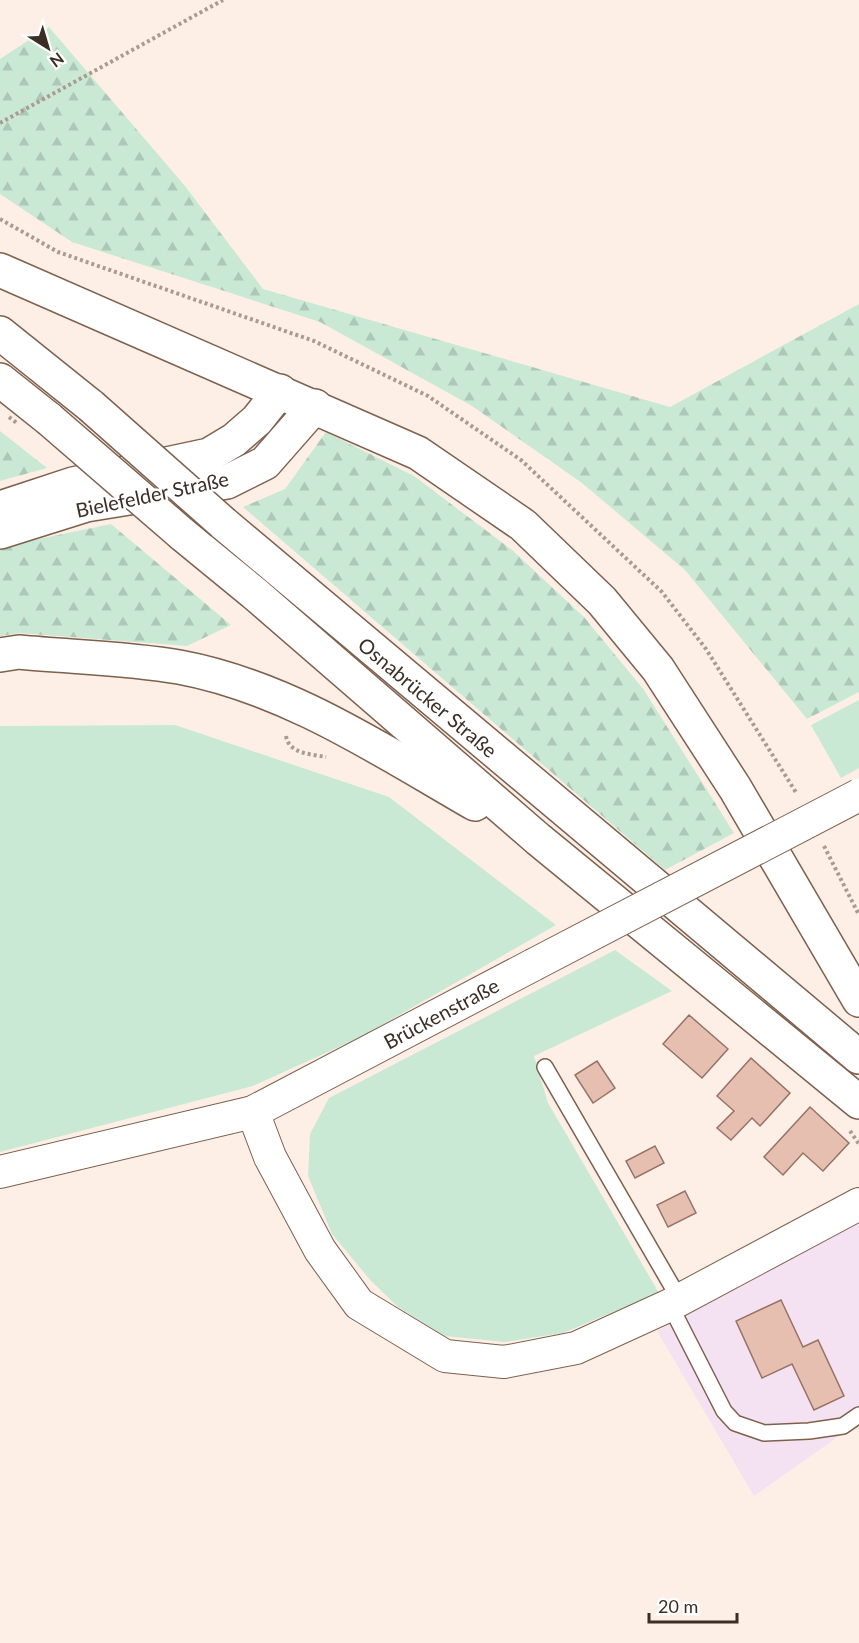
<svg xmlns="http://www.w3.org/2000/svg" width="859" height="1643" font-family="Lato,sans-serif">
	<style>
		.commercial { fill: #f4e2f2 }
		.grass { fill: #cae9d5 }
		.forest { fill: url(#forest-firs) }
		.building { fill: #e6bfb0; stroke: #967366; stroke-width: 1.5 }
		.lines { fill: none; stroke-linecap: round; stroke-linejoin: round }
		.lane-casing { stroke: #7e604d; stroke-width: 18 }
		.street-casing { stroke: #7e604d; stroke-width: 34 }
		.primary-casing { stroke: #7e604d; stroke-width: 36 }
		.highway-casing { stroke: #7e604d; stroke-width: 36 }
		.path { stroke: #a99b92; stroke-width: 4; stroke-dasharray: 3 3; stroke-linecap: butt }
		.lane { stroke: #fff; stroke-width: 15 }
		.street { stroke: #fff; stroke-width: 32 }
		.primary { stroke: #fff; stroke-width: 33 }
		.highway { stroke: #fff; stroke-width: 33 }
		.street-bridge-casing { stroke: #7e604d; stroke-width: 34; stroke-linecap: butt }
		.highway-bridge-casing { stroke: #7e604d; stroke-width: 36; stroke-linecap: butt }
		.path-bridge { stroke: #a99b92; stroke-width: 4; stroke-dasharray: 3 3; stroke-linecap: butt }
		.street-bridge { stroke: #fff; stroke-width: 32 }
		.highway-bridge { stroke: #fff; stroke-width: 33 }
		.labels { text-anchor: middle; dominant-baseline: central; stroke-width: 5; stroke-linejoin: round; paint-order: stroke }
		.street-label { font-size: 20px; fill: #3b2e25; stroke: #fff }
	</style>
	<defs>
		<pattern id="forest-firs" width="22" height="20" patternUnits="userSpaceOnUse" patternTransform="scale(1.5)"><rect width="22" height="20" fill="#cae9d5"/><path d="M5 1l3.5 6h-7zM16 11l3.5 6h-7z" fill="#aec8b7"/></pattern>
	</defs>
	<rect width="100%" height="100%" fill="#fdefe6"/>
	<!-- commercial -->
	<path class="commercial" d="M859,1219V1422L754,1496L657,1331Z"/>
	<!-- grass -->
	<g class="grass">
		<path d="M859,700V768L841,778L811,725Z"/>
		<path d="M175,725L389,797L556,925L361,1037L253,1086L0,1152V726Z"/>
		<path d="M615,950L672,991L534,1056L548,1103L659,1293L563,1333L505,1342L444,1336L398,1307L371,1281L332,1234L308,1176L310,1134L329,1098Z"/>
	</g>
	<!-- forest -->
	<g class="forest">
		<path d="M49,27L185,186L263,289L670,407L859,304V692L807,719L685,570L582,483L472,406L320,322L72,242L0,194V59Z"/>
		<path d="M0,431L47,468L0,481Z"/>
		<path d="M326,432L414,476L512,550L584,617L644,690L734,833L665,870L243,507L285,489Z"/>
		<path d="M111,524L231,625L187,646L19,633L0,636V547Z"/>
	</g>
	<!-- building -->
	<g class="building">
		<path d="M689,1015L728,1049L702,1078L663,1044Z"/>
		<path d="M751,1058L790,1093L760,1126L752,1118L731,1140L717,1128L734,1111L717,1096Z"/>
		<path d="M597,1061L615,1088L593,1103L575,1075Z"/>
		<path d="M810,1107L849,1143L823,1171L803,1153L783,1175L764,1157Z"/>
		<path d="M655,1146L664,1163L635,1178L626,1161Z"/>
		<path d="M685,1191L696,1213L668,1227L657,1205Z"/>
		<path d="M781,1300L803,1347L818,1340L844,1396L814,1410L792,1364L762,1378L736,1321Z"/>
	</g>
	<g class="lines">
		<!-- lane casing -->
		<g class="lane-casing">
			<g id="lane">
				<path d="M545,1067L680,1300"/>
				<path d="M670,1305L724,1411L735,1423L764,1433L809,1431L843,1426L859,1415"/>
			</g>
		</g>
		<!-- street casing -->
		<g class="street-casing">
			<g id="street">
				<path d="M253,1112L270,1157L320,1250L359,1304L445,1356L504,1362L576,1348L670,1305L859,1204"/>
				<path d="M0,1172L253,1112L533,965"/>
			</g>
		</g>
		<!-- primary casing -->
		<g class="primary-casing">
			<g id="primary">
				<path d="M0,508L73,484L209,455L234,440L257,420L280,391"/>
				<path d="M0,532L86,505L227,482L265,463L315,406"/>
			</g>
		</g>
		<!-- highway casing -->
		<g class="highway-casing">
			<g id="highway">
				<path d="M0,270L418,453L523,525L602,601L658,669L735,788L859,1000"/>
				<path d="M0,333L91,406"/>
				<path d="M0,380L49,419"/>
				<path d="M223,523L859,1057"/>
				<path d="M182,534L254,593L538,839L859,1102"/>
				<path d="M0,655L19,652C71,657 128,658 179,667C287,687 381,750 475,804"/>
			</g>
		</g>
		<!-- path -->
		<g class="path">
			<path d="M0,123L223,0"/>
			<path d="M0,219L58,252L314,341L428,396L521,460L662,592L706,649L797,794"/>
			<path d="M286,736C289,754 311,754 326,757"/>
			<path d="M824,846L859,915"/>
			<path d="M850,1131L859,1144"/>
		</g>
		<!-- lane -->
		<use href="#lane" class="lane"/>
		<!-- street -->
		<use href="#street" class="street"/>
		<!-- primary -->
		<use href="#primary" class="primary"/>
		<!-- highway -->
		<use href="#highway" class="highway"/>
		<!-- street-bridge casing -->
		<g class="street-bridge-casing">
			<path id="street-bridge" d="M533,965L859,795"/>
		</g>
		<!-- highway-bridge casing -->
		<g class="highway-bridge-casing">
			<g id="highway-bridge">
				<path d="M91,406L223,523"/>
				<path d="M49,419L182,534"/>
			</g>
		</g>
		<!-- path-bridge -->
		<path class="path-bridge" d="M9,417L18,424"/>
		<!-- street-bridge -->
		<use href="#street-bridge" class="street-bridge"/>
		<!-- highway-bridge -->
		<use href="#highway-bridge" class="highway-bridge"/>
	</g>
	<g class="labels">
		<!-- street labels -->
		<g class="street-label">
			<text transform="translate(152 494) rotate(-12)">Bielefelder Straße</text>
			<text transform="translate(428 697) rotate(40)">Osnabrücker Straße</text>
			<text transform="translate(441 1013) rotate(-28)">Brückenstraße</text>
		</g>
	</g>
	<!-- north arrow -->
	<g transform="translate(48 48) rotate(143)" stroke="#ffffff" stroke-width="4.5" paint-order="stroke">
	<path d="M0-4.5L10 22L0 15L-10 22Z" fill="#3b2e25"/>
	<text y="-9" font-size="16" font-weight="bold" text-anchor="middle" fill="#3b2e25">N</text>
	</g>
	<!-- scale -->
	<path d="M649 1613v9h88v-9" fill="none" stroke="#3b2e25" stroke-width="3"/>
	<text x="658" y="1613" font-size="18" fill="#3b2e25" stroke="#ffffff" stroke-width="4.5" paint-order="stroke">20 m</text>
</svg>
